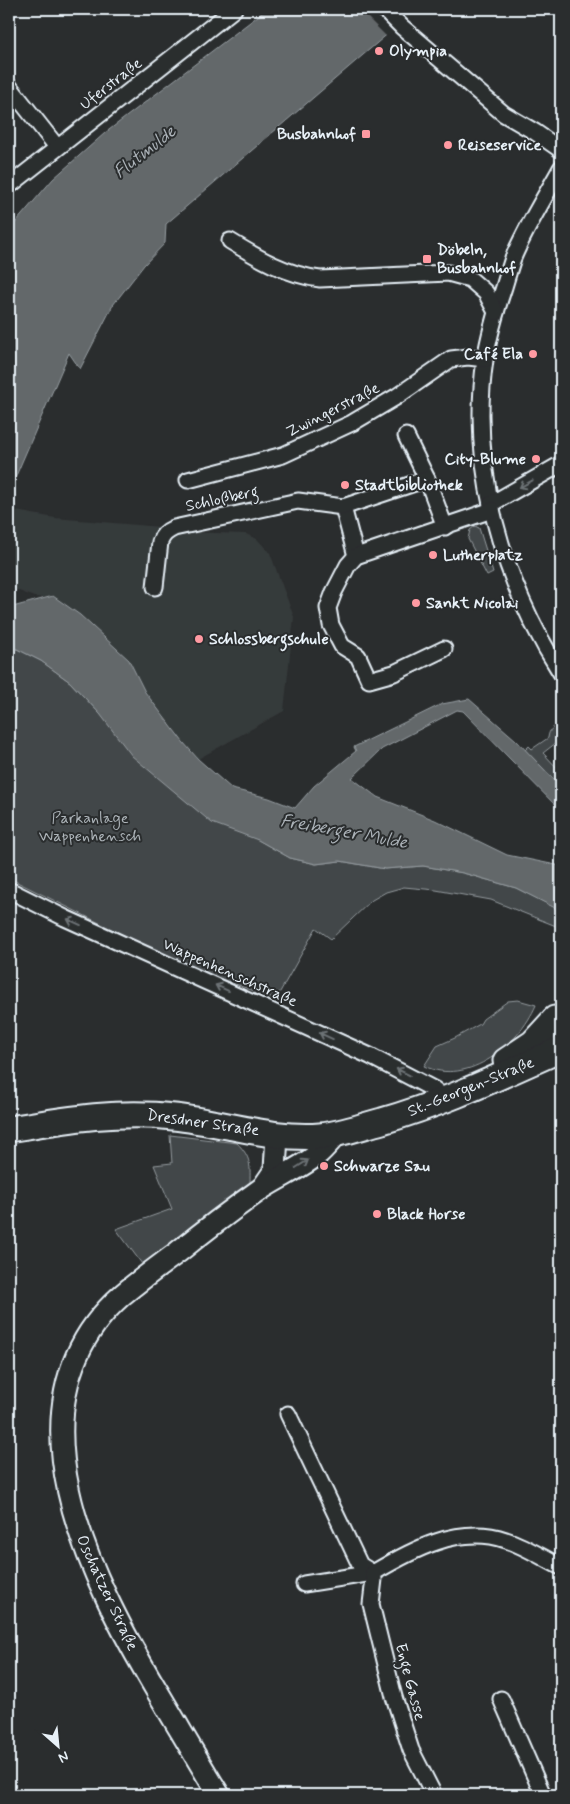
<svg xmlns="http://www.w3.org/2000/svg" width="570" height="1804" font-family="Mynerve,sans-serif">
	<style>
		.built { fill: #363a3b }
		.green { fill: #424648; stroke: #959ca0 }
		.water { fill: #63686b; stroke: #989fa3 }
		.pier { fill: #2a2d2e }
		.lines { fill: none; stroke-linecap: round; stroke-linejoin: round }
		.minor-casing { stroke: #e8f1f8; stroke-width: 19 }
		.secondary-casing { stroke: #e8f1f8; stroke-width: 25 }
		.primary-casing { stroke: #e8f1f8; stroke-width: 29 }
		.minor { stroke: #2a2d2e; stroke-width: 15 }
		.secondary { stroke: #2a2d2e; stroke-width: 21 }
		.primary { stroke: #2a2d2e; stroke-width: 25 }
		.oneway { stroke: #6c7275 }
		.poi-dot { fill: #ff9aa2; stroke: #2a2d2e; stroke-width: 2 }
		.labels { text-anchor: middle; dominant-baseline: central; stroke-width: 4; stroke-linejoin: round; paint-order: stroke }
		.poi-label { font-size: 16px; font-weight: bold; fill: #e8f1f8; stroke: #2a2d2e; text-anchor: start }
		.street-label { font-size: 16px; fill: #e8f1f8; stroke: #2a2d2e }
		.park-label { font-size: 16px; fill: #aeb5ba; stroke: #2a2d2e }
		.water-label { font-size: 18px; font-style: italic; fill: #acb3b9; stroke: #2a2d2e }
	</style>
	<rect width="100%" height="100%" fill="#2a2d2e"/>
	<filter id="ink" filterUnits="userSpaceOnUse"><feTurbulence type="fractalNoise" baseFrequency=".02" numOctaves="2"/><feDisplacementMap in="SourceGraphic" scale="10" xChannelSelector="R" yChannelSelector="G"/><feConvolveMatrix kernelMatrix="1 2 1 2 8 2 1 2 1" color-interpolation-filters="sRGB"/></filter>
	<g filter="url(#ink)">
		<!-- built -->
		<path class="built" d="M16,511L55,518L161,527L186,532L246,534L257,539L270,553L294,617L284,711L198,759L183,742L145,692L128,660L53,596L47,598L34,597L9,587V537L10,525Z"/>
		<!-- green -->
		<g class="green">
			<path d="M475,526L479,528L493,573L487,576L468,539L470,530Z"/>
			<path d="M9,648L17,649L41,661L70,682L100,714L258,840L290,858L316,864L340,861L385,869L423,866L463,873L516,888L558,909L561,911V928L491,900L436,890L404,887L386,892L372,900L331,939L316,928L276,999L186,966L9,878Z"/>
			<path d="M561,723V739L543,753L561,772V787L525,750L529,746L532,749L548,738C549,729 553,727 561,723Z"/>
			<path d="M518,1000L536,1005C519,1045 468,1087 424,1066L437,1046L455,1038L480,1024L483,1019L508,1001Z"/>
			<path d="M170,1135L237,1143C252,1158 250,1166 250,1185L145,1268L116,1229L172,1209L154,1165L172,1163Z"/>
		</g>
		<!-- water -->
		<g class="water">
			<path d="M267,9H419L384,37L166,224L165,243L144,265L113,305L80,369L69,353L9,492V230L53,179L105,133Z"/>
			<path d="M53,596L80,615L129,660L145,692L183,742L198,759L232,789L269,798L295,808L314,786L356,751L354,747L442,704L469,699L516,740L561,787V811L463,711L457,710L382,749L352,778L377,797L435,820L507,855L561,866V911L516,888L463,873L423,866L385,869L340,861L316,864L290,858L258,840L212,823L132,756L100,714L70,682L41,661L17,649L9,648V608Z"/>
		</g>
		<!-- pier -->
		<path class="pier" d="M359,9H408L415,16L387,37Z"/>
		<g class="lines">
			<!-- minor casing -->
			<g class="minor-casing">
				<g id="minor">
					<path d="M384,9L402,27L504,114L535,132L561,150"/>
					<path d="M9,86L57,147"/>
					<path d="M561,168C545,197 526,227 513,258C510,267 507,277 504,287C496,311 489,335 485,360C469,467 503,583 561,673"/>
					<path d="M9,186L234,9"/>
					<path d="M230,241C258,258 287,275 320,279L448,273L470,279L486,293L496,312"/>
					<path d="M406,436L427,479"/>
					<path d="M188,480L283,455L352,423L396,397L451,359L468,357L485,359"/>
					<path d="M491,504L561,464"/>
					<path d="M343,507L356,556"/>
					<path d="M155,587L160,542C162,535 167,531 174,528L298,501L343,507L427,479L445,527"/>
					<path d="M444,649L394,673L369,680L358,656L342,646L331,625L328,608L334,592L348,565L356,556L492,510"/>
					<path d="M9,890L65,918L370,1056L435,1090"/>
					<path d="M288,1414L360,1565L373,1573L304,1584"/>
					<path d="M501,1699L543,1795"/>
					<path d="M434,1795L411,1750L394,1697L371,1604L374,1579L373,1573C412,1550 459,1524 506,1540C525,1546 543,1558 561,1567"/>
				</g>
			</g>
			<!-- secondary casing -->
			<g class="secondary-casing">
				<g id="secondary">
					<path d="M264,1186L275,1170L277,1135"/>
					<path d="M219,1795C198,1761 178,1726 157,1691C90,1578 0,1403 122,1295C140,1280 159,1266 178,1252C205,1230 233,1209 261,1189C279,1177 301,1168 318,1154C325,1148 331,1140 338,1133"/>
				</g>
			</g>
			<!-- primary casing -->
			<g class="primary-casing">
				<g id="primary">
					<path d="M506,1061L533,1043L555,1019"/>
					<path d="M9,1129C63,1120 118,1110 174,1117C222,1122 272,1140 320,1136C342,1134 362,1126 382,1121C445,1103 502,1075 561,1049"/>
				</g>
			</g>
			<!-- minor -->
			<use href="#minor" class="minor"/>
			<!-- secondary -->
			<use href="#secondary" class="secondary"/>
			<!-- primary -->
			<use href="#primary" class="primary"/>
		</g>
		<!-- one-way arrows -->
		<defs><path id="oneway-shaft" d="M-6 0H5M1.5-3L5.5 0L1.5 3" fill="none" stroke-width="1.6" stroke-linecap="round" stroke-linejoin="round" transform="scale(1.25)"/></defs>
		<g class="oneway">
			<use href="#oneway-shaft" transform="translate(526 484) rotate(151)"/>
			<use href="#oneway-shaft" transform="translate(74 922) rotate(-156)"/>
			<use href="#oneway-shaft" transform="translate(222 988) rotate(-156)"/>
			<use href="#oneway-shaft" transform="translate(326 1036) rotate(-155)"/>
			<use href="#oneway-shaft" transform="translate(403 1072) rotate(-154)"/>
			<use href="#oneway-shaft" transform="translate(302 1164) rotate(-32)"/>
		</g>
	</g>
	<!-- markers -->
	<g class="poi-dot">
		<circle cx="379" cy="51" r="5"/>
		<rect x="361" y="129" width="10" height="10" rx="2.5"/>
		<circle cx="448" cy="145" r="5"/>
		<rect x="422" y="254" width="10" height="10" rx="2.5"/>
		<circle cx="533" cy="354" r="5"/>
		<circle cx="536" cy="459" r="5"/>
		<circle cx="345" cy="485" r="5"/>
		<circle cx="433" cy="555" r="5"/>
		<circle cx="416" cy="603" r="5"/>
		<circle cx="199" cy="639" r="5"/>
		<circle cx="324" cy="1166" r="5"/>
		<circle cx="377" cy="1214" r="5"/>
	</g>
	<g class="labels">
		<!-- poi labels -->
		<g class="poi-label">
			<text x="389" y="51">Olympia</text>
			<text x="356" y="134" text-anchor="end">Busbahnhof</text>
			<text x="458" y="145">Reiseservice</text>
			<text x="437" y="250">Döbeln,<tspan x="437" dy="18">Busbahnhof</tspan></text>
			<text x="523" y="354" text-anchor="end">Café Ela</text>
			<text x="526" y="459" text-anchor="end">City-Blume</text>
			<text x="355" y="485">Stadtbibliothek</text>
			<text x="443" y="555">Lutherplatz</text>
			<text x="426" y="603">Sankt Nicolai</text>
			<text x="209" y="639">Schlossbergschule</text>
			<text x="334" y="1166">Schwarze Sau</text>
			<text x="387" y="1214">Black Horse</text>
		</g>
		<!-- street labels -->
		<g class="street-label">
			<text transform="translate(111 84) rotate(-38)">Uferstraße</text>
			<text transform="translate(333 410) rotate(-27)">Zwingerstraße</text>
			<text transform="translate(222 499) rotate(-12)">Schloßberg</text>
			<text transform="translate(230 973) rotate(24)">Wappenhenschstraße</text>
			<text transform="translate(471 1087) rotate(-22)">St.-Georgen-Straße</text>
			<text transform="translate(203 1123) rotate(8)">Dresdner Straße</text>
			<text transform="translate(107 1593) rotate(65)">Oschatzer Straße</text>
			<text transform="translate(410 1682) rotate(75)">Enge Gasse</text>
		</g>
		<!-- park labels -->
		<g class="park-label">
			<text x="90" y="818">Parkanlage<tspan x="90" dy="18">Wappenhensch</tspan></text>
		</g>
		<!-- water labels -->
		<g class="water-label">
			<text transform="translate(145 152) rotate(-38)">Flutmulde</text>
			<text transform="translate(344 832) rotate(10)">Freiberger Mulde</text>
		</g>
	</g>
	<!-- margin -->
	<rect width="570" height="1804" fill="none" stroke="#2a2d2e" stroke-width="30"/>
	<rect x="15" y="15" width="540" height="1774" fill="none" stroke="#e8f1f8" stroke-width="2" filter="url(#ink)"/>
	<!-- north arrow -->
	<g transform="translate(58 1746) rotate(153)" stroke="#2a2d2e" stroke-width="4" paint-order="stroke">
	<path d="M0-4L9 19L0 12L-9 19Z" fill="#e8f1f8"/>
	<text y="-8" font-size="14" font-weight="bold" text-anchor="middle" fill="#e8f1f8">N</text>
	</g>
</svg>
